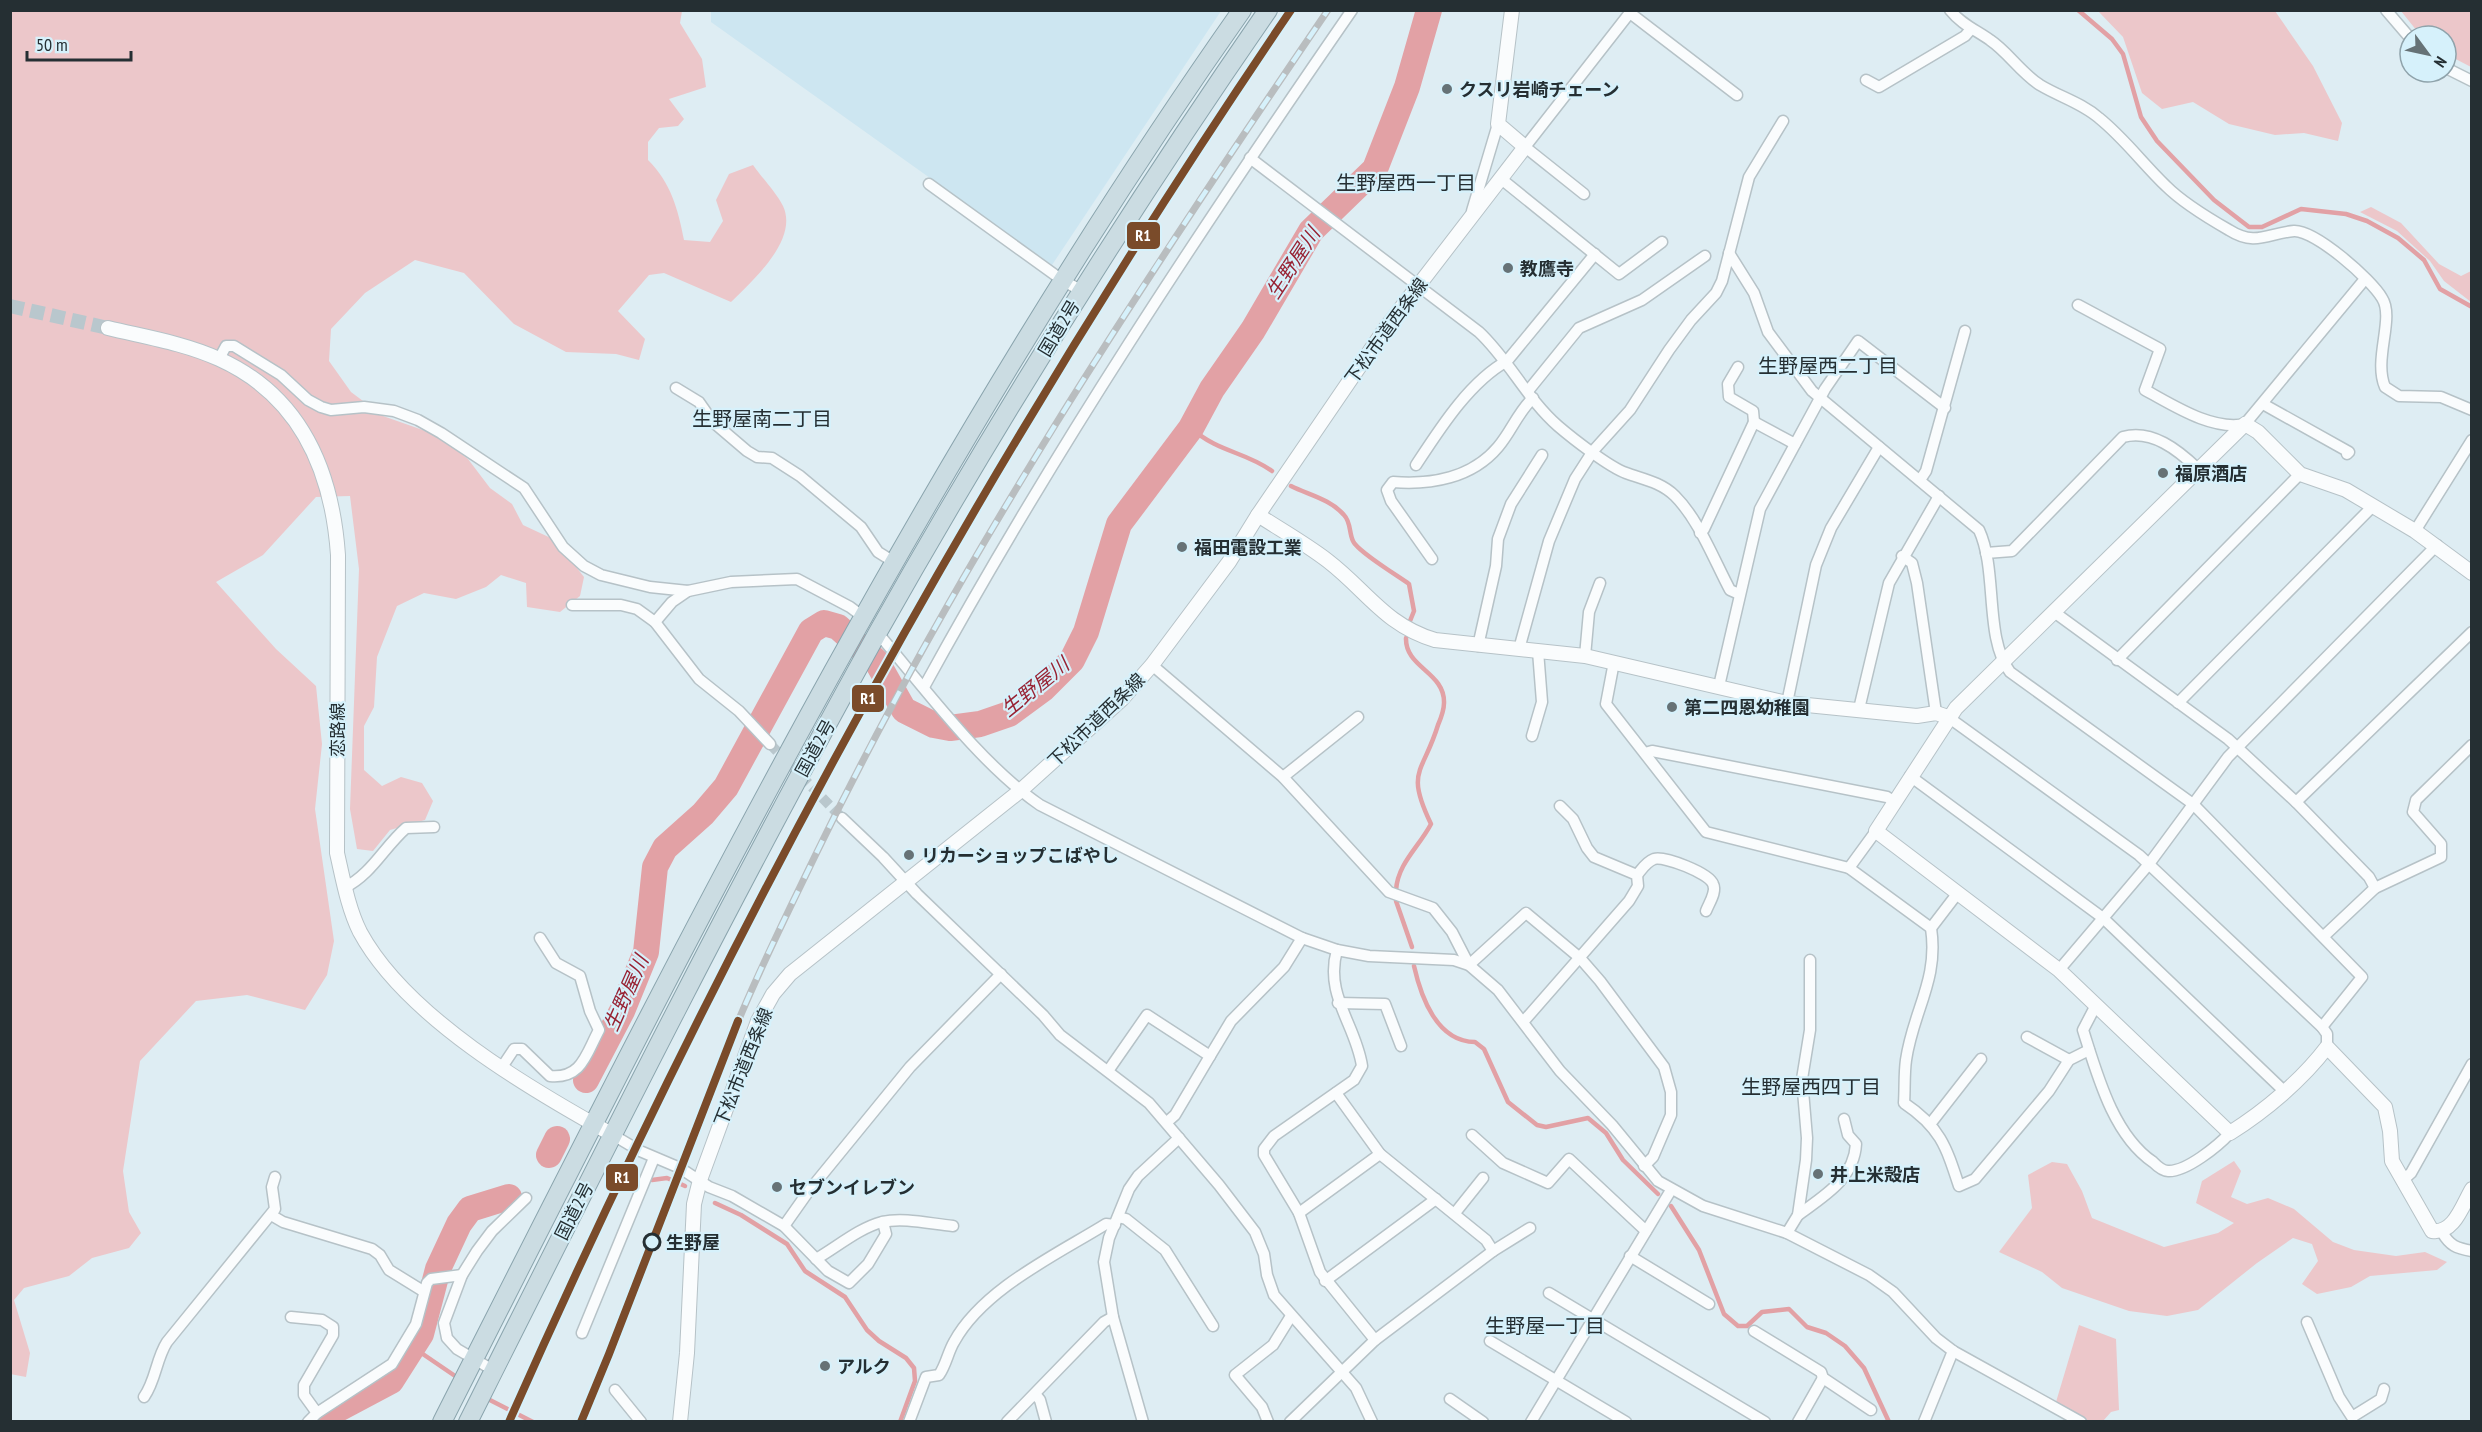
<svg xmlns="http://www.w3.org/2000/svg" width="2482" height="1432" font-family="'PT Sans Narrow','Noto Sans JP',sans-serif">
	<style>
		.built { fill: #cde6f1 }
		.green { fill: #ecc7ca }
		.lines { fill: none; stroke-linecap: round; stroke-linejoin: round }
		.stream { stroke: #e2a1a5; stroke-width: 4.5 }
		.river { stroke: #e2a1a5; stroke-width: 26 }
		.minor-tunnel { stroke: #b9c7cd; stroke-width: 10; stroke-dasharray: 10 5; stroke-linecap: butt }
		.tertiary-tunnel { stroke: #b9c7cd; stroke-width: 14; stroke-dasharray: 14 7; stroke-linecap: butt }
		.minor-casing { stroke: #b6c2c7; stroke-width: 13 }
		.tertiary-casing { stroke: #b6c2c7; stroke-width: 16 }
		.trunk-casing { stroke: #8aa4ad; stroke-width: 20 }
		.minor { stroke: #fafcfd; stroke-width: 10 }
		.tertiary { stroke: #fafcfd; stroke-width: 14 }
		.trunk { stroke: #cbdce2; stroke-width: 18 }
		.rail-casing { stroke: #b9bdbf; stroke-width: 7 }
		.rail { stroke: #d6f1fb; stroke-width: 4.5; stroke-dasharray: 14; stroke-linecap: butt }
		.rail-1-casing { stroke: #d6f1fb; stroke-width: 12 }
		.rail-1 { stroke: #7a4b2a; stroke-width: 8 }
		.poi-dot { fill: #667276; stroke: #d6f1fb; stroke-width: 2 }
		.stop-dot { fill: #d6f1fb; stroke: #252f33; stroke-width: 3 }
		.labels { text-anchor: middle; dominant-baseline: central; stroke-width: 4.5; stroke-linejoin: round; paint-order: stroke }
		.poi-label { font-size: 18px; font-weight: bold; fill: #252f33; stroke: #d6f1fb; text-anchor: start }
		.street-label { font-size: 18px; fill: #252f33; stroke: #d6f1fb }
		.stop-label { font-size: 18px; font-weight: bold; fill: #252f33; stroke: #d6f1fb; text-anchor: start }
		.neighbourhood-label { font-size: 20px; fill: #252f33; stroke: #d6f1fb }
		.water-label { font-size: 20px; font-style: italic; fill: #982233; stroke: #d6f1fb }
		.line-badge { stroke: #d6f1fb; stroke-width: 2 }
		.badge-label { font-size: 16px; text-anchor: middle; font-weight: bold; fill: #fff }
	</style>
	<rect width="100%" height="100%" fill="#deedf3"/>
	<!-- built -->
	<path class="built" d="M711,11V10L1221,11L1052,265L711,22Z"/>
	<!-- green -->
	<g class="green">
		<path d="M10,11H682L680,23L702,59L706,87L669,99L684,119L678,126L659,128L648,142V160C671,183 678,209 684,240L710,242L723,221L716,200L729,174L753,165C762,178 776,192 783,206C799,240 752,281 731,302L664,273L649,275L618,311L645,339L639,360L616,354L566,352L514,324L464,273L415,260L365,293L331,329L329,361L351,392L383,416L437,435L468,459L490,488L512,504L523,525L555,540L584,577L580,596L560,612L527,607L526,583L501,575L486,587L456,599L424,593L397,606L377,657L374,707L364,726V770L382,786L401,777L422,783L433,801L425,820L390,830L373,851L357,849L350,809L359,569L350,496L316,497L263,555L216,582L276,649L316,686L322,744L315,809L334,941L327,975L305,1010L247,995L196,1001L140,1061L123,1171L129,1212L141,1233L129,1248L92,1258L69,1276L24,1288L14,1300L30,1353L26,1377L10,1374Z"/>
		<path d="M2098,11H2275L2313,66L2342,123L2338,141L2304,133L2275,135L2229,124L2193,102L2162,109L2142,93L2123,37Z"/>
		<path d="M2401,11H2471V67L2446,54V36H2421Z"/>
		<path d="M2371,207L2401,223L2439,264L2461,276L2471,271V302L2444,281L2430,261L2397,231L2360,212Z"/>
		<path d="M2234,1161L2241,1171L2231,1197L2247,1204L2268,1198L2294,1209L2333,1242L2354,1250L2396,1256L2425,1252L2447,1262L2437,1270L2370,1276L2351,1287L2317,1294L2302,1284L2318,1261L2312,1244L2293,1238L2257,1263L2198,1310L2167,1316L2129,1311L2062,1288L2042,1272L1999,1252L2032,1208L2028,1175L2052,1162L2067,1164L2082,1191L2092,1218L2164,1247L2218,1233L2234,1223L2196,1203L2202,1181Z"/>
		<path d="M2079,1325L2116,1339L2119,1410L2111,1412L2103,1421H2089L2056,1402Z"/>
	</g>
	<g class="lines">
		<!-- stream -->
		<g class="stream">
			<path d="M2078,10L2112,39L2123,54L2141,117L2157,141L2214,200L2249,227H2262L2301,209L2346,214L2367,221L2398,238L2424,260L2440,289L2472,307"/>
			<path d="M1191,428C1219,453 1244,451 1272,471"/>
			<path d="M1291,486C1309,495 1330,499 1344,515C1351,522 1349,533 1353,541C1357,551 1398,576 1409,584L1414,611L1410,621"/>
			<path d="M1396,890C1398,863 1419,847 1431,824C1405,770 1423,774 1438,725C1441,718 1444,710 1444,703C1445,672 1405,668 1406,638"/>
			<path d="M1396,901L1412,947"/>
			<path d="M1414,966C1421,997 1437,1042 1475,1042L1484,1049L1508,1102L1537,1125L1546,1127L1588,1118L1606,1133L1623,1160L1658,1194"/>
			<path d="M652,1180L667,1178L685,1186"/>
			<path d="M715,1203L741,1215L787,1244L805,1271L845,1297L867,1330L879,1341L906,1358L914,1368L915,1381L900,1422"/>
			<path d="M1671,1206L1699,1250L1724,1314L1738,1326H1747L1762,1312L1789,1309L1807,1327L1826,1333L1845,1346L1864,1368L1889,1422"/>
			<path d="M414,1348L458,1378"/>
			<path d="M484,1397L533,1422"/>
		</g>
		<!-- river -->
		<g class="river">
			<path d="M586,1080L622,1011L646,952L655,867L665,848L703,814L726,787L811,631L824,623L838,627L877,662L904,710L934,725L950,728L980,724L1009,714L1043,689L1072,660L1086,632L1119,524L1191,428L1212,389L1253,330L1311,231L1375,169L1407,87L1429,10"/>
			<path d="M549,1155L557,1139"/>
			<path d="M321,1422L327,1415L391,1381L421,1334L438,1269L459,1224L470,1209L509,1197"/>
		</g>
		<!-- minor-tunnel -->
		<path class="minor-tunnel" d="M770,744L842,818"/>
		<!-- tertiary-tunnel -->
		<path class="tertiary-tunnel" d="M10,306L108,328"/>
		<!-- minor casing -->
		<g class="minor-casing">
			<g id="minor">
				<path d="M1950,10C1961,24 1976,30 1990,40C2008,52 2020,72 2040,85C2060,97 2082,103 2099,118C2124,138 2143,164 2166,186C2183,203 2208,218 2229,230C2256,247 2268,233 2294,231C2315,230 2371,279 2382,298C2395,318 2373,359 2385,387L2399,396L2441,397L2472,410"/>
				<path d="M2386,10L2410,38"/>
				<path d="M1630,13L1737,95"/>
				<path d="M2446,68L2472,81"/>
				<path d="M1866,80L1879,87L1965,36L1971,29"/>
				<path d="M1250,158L1479,332C1509,360 1527,399 1558,426C1572,438 1609,467 1626,473C1642,479 1661,482 1675,496C1699,520 1714,560 1730,590L1739,594"/>
				<path d="M1500,178L1619,274L1662,242"/>
				<path d="M929,184L1062,280L1082,291"/>
				<path d="M1584,194L1525,147L1632,10"/>
				<path d="M1472,211L1498,124"/>
				<path d="M1729,253L1754,293L1768,332L1812,391L1979,530C1998,571 1984,638 2010,672L2193,804L2362,977L2322,1027"/>
				<path d="M2078,305L2160,349L2145,390C2173,405 2212,431 2245,424L2365,279"/>
				<path d="M219,359L226,346H234L281,375L308,400L321,407L331,410L364,407L394,411L418,420L441,433L524,488L563,547L584,566L601,575L650,587L688,591L731,582L797,579L850,607L866,619"/>
				<path d="M1738,367L1728,384L1729,397L1753,411L1754,422"/>
				<path d="M676,388L699,402L713,422L747,451L757,457L772,458L800,476L861,527L878,552L894,562"/>
				<path d="M1528,391L1579,328L1642,300L1705,256"/>
				<path d="M2263,404L2349,452L2347,454"/>
				<path d="M1416,465C1439,430 1469,382 1507,361L1595,254"/>
				<path d="M1920,480L1926,471L1965,331"/>
				<path d="M2415,531L2472,440"/>
				<path d="M1700,533L1704,529L1754,422L1795,444"/>
				<path d="M1986,553L2012,551L2123,437C2152,429 2178,450 2198,469"/>
				<path d="M1902,556L1912,563L1917,583L1936,713"/>
				<path d="M1432,559L1391,501L1387,490L1393,482C1431,485 1472,478 1498,447C1511,432 1518,412 1533,398"/>
				<path d="M572,605H621L637,609L655,622L699,679L739,711L770,744"/>
				<path d="M2054,612L2228,739L2296,802L2369,877L2375,888"/>
				<path d="M655,622L672,602L688,591"/>
				<path d="M876,631C924,687 980,764 1040,805L1302,938L1337,950L1369,956L1454,960L1469,965L1498,990L1560,1071L1612,1125L1658,1181L1703,1206L1787,1233L1869,1275L1893,1292L1936,1338L1953,1351L2081,1422"/>
				<path d="M1478,646L1496,566L1498,539L1511,504L1542,455"/>
				<path d="M1519,649L1549,541L1575,479L1593,451L1630,410L1669,350L1691,320L1716,293L1722,281L1749,177L1783,121"/>
				<path d="M1585,656L1589,612L1600,583"/>
				<path d="M2117,660L2300,474"/>
				<path d="M1614,662L1606,704L1706,832L1849,868"/>
				<path d="M1152,665L1283,777L1389,892L1433,908L1452,932L1469,965L1526,913L1580,958L1600,981L1664,1067L1671,1092V1115L1653,1157L1644,1166"/>
				<path d="M1719,686L1760,509L1825,389L1858,341L1945,408"/>
				<path d="M924,687C1052,453 1200,230 1352,10"/>
				<path d="M1787,703L1816,565L1831,528L1879,447"/>
				<path d="M2178,703L2373,506"/>
				<path d="M1859,709L1889,583L1939,496"/>
				<path d="M1948,717L2139,855L2322,1027L2327,1034V1047"/>
				<path d="M1532,736L1542,702L1538,651"/>
				<path d="M1645,753L1652,751L1887,797L1895,802"/>
				<path d="M1910,776L2103,918L2284,1091"/>
				<path d="M1283,777L1358,717"/>
				<path d="M2296,802L2472,632"/>
				<path d="M842,818L883,857L917,894L1043,1015L1060,1035L1149,1103L1219,1185L1255,1232L1264,1254L1267,1275L1274,1295L1356,1388L1372,1422"/>
				<path d="M1876,831L1849,868L1931,928C1939,980 1913,1011 1906,1060C1904,1074 1905,1089 1904,1103C1940,1127 1946,1146 1959,1186L1975,1179L2049,1091L2069,1060L2089,1050"/>
				<path d="M1637,875C1642,869 1646,862 1654,859C1665,856 1709,873 1713,884C1717,892 1709,903 1706,911"/>
				<path d="M344,888C372,874 384,847 406,828L434,827"/>
				<path d="M1931,928L1957,894"/>
				<path d="M2324,936L2375,888L2441,857V844L2413,812L2416,800L2472,745"/>
				<path d="M1337,950C1324,995 1356,1025 1362,1066L1354,1080L1274,1136L1264,1149V1155L1299,1213L1320,1272L1375,1340"/>
				<path d="M2059,970L2149,864L2228,757L2437,545"/>
				<path d="M1338,1003L1385,1004L1401,1046"/>
				<path d="M2096,1005L2083,1030C2097,1074 2113,1135 2153,1162C2157,1166 2163,1171 2168,1171C2186,1172 2218,1146 2230,1133"/>
				<path d="M1524,1021L1629,901L1638,886L1637,875L1594,857L1587,848L1573,819L1560,806"/>
				<path d="M2027,1037L2069,1060"/>
				<path d="M1210,1056L1231,1021L1284,967L1302,938"/>
				<path d="M502,1067L514,1049H522L550,1076C582,1079 586,1054 599,1030L590,1011L580,976L556,963L540,938"/>
				<path d="M1108,1071L1147,1015L1210,1056L1175,1115L1167,1122"/>
				<path d="M1336,1093L1380,1154L1486,1240L1493,1251"/>
				<path d="M1931,1123L1981,1059"/>
				<path d="M613,1135L640,1151L680,1168L709,1187L732,1196L784,1226L828,1271L849,1283L868,1264L886,1234L883,1222"/>
				<path d="M1472,1135L1503,1163L1548,1183L1569,1159L1646,1231"/>
				<path d="M2402,1181L2411,1173L2472,1064"/>
				<path d="M1299,1213L1380,1154"/>
				<path d="M1455,1213L1483,1178"/>
				<path d="M271,1215L283,1222L372,1249L380,1255L389,1270L423,1291"/>
				<path d="M1798,1215C1824,1196 1854,1179 1856,1144L1848,1135L1844,1119"/>
				<path d="M1118,1217L1126,1219L1165,1250L1213,1326"/>
				<path d="M784,1226L808,1192L910,1067L1001,974"/>
				<path d="M2442,1232C2450,1246 2456,1248 2472,1251"/>
				<path d="M1787,1233L1798,1215L1806,1160L1807,1138L1802,1079L1810,1030V960"/>
				<path d="M1630,1256L1709,1304"/>
				<path d="M816,1259C837,1247 859,1228 882,1222C904,1217 931,1224 953,1226"/>
				<path d="M1325,1281L1436,1199"/>
				<path d="M1549,1293L1765,1422"/>
				<path d="M291,1317L322,1320L333,1327V1335L304,1385V1395L317,1413"/>
				<path d="M2307,1322L2339,1397L2352,1417L2381,1399L2384,1389"/>
				<path d="M1754,1331L1821,1372L1823,1378L1871,1410"/>
				<path d="M582,1333L654,1158"/>
				<path d="M1490,1341L1626,1422"/>
				<path d="M493,1370L457,1349L447,1338L444,1323L462,1275L477,1251L492,1231L526,1198"/>
				<path d="M615,1390L641,1422"/>
				<path d="M1035,1394L1040,1400L1046,1422"/>
				<path d="M144,1397C156,1380 156,1359 167,1342L275,1209L272,1187L275,1177"/>
				<path d="M1450,1399L1483,1422"/>
				<path d="M308,1422L317,1413L392,1364L416,1324L427,1283L431,1279L462,1275"/>
				<path d="M909,1422L926,1377L939,1375C946,1365 948,1352 954,1342C983,1289 1056,1255 1106,1224L1115,1225"/>
				<path d="M1007,1422L1104,1322L1113,1317"/>
				<path d="M1143,1422L1113,1317L1104,1262L1109,1238L1129,1189L1138,1176L1179,1138"/>
				<path d="M1268,1422L1262,1407L1235,1375L1273,1345L1291,1316"/>
				<path d="M1290,1422L1375,1340L1493,1251L1530,1228"/>
				<path d="M1531,1422L1671,1190"/>
				<path d="M1798,1422L1823,1378"/>
				<path d="M1924,1422L1953,1351"/>
			</g>
		</g>
		<!-- tertiary casing -->
		<g class="tertiary-casing">
			<g id="tertiary">
				<path d="M108,328C145,337 184,343 219,359C301,396 332,470 338,555L337,853C343,879 348,908 360,932C406,1017 530,1089 613,1135"/>
				<path d="M1258,515C1281,530 1306,544 1328,561C1367,591 1385,625 1435,640L1585,656L1787,703L1917,716L1936,713L1948,717"/>
				<path d="M2472,573L2415,531L2346,490L2300,474L2258,432L2245,424L1956,708L1876,831L2059,970L2230,1133C2265,1111 2302,1080 2327,1047L2385,1107L2390,1131L2392,1161L2432,1231C2454,1234 2462,1206 2472,1189"/>
				<path d="M680,1422L687,1353L694,1204L700,1180L758,1021L773,994L790,974L1020,791L1122,699L1152,665L1229,562L1258,515L1385,329L1525,147L1498,124L1512,10"/>
			</g>
		</g>
		<!-- trunk casing -->
		<g class="trunk-casing">
			<g id="trunk">
				<path d="M442,1422C688,937 928,456 1242,10"/>
				<path d="M468,1422C601,1157 734,891 878,632C998,419 1129,211 1268,10"/>
			</g>
		</g>
		<!-- minor -->
		<use href="#minor" class="minor"/>
		<!-- tertiary -->
		<use href="#tertiary" class="tertiary"/>
		<!-- trunk -->
		<use href="#trunk" class="trunk"/>
		<!-- rail casing -->
		<g class="rail-casing">
			<path id="rail" d="M581,1422C636,1291 682,1156 737,1024C760,968 788,912 815,856C959,559 1142,283 1328,10"/>
		</g>
		<!-- rail -->
		<use href="#rail" class="rail"/>
		<!-- rail-1 casing -->
		<g class="rail-1-casing">
			<g id="rail-1">
				<path d="M509,1422C726,931 989,454 1291,10"/>
				<path d="M581,1422L609,1354L738,1021"/>
			</g>
		</g>
		<!-- rail-1 -->
		<use href="#rail-1" class="rail-1"/>
	</g>
	<!-- markers -->
	<g class="poi-dot">
		<circle cx="1447" cy="89" r="6"/>
		<circle cx="1508" cy="268" r="6"/>
		<circle cx="2163" cy="473" r="6"/>
		<circle cx="1182" cy="547" r="6"/>
		<circle cx="1672" cy="707" r="6"/>
		<circle cx="909" cy="855" r="6"/>
		<circle cx="1818" cy="1174" r="6"/>
		<circle cx="777" cy="1187" r="6"/>
		<circle cx="825" cy="1366" r="6"/>
	</g>
	<circle class="stop-dot" cx="652" cy="1242" r="8"/>
	<g class="labels">
		<!-- poi labels -->
		<g class="poi-label">
			<text x="1459" y="89">クスリ岩崎チェーン</text>
			<text x="1520" y="268">教鷹寺</text>
			<text x="2175" y="473">福原酒店</text>
			<text x="1194" y="547">福田電設工業</text>
			<text x="1684" y="707">第二四恩幼稚園</text>
			<text x="921" y="855">リカーショップこばやし</text>
			<text x="1830" y="1174">井上米殻店</text>
			<text x="789" y="1187">セブンイレブン</text>
			<text x="837" y="1366">アルク</text>
		</g>
		<!-- street labels -->
		<g class="street-label">
			<text transform="translate(1059 328) rotate(-59)">国道2号</text>
			<text transform="translate(1386 331) rotate(-54)">下松市道西条線</text>
			<text transform="translate(1096 720) rotate(-44)">下松市道西条線</text>
			<text transform="translate(337 730) rotate(-90)">恋路線</text>
			<text transform="translate(815 748) rotate(-61)">国道2号</text>
			<text transform="translate(743 1067) rotate(-68)">下松市道西条線</text>
			<text transform="translate(574 1211) rotate(-63)">国道2号</text>
		</g>
		<!-- stop labels -->
		<g class="stop-label">
			<text x="666" y="1242">生野屋</text>
		</g>
		<!-- neighbourhood labels -->
		<g class="neighbourhood-label">
			<text x="1406" y="183">生野屋西一丁目</text>
			<text x="1828" y="366">生野屋西二丁目</text>
			<text x="762" y="419">生野屋南二丁目</text>
			<text x="1811" y="1087">生野屋西四丁目</text>
			<text x="1545" y="1326">生野屋一丁目</text>
		</g>
		<!-- water labels -->
		<g class="water-label">
			<text transform="translate(1293 263) rotate(-57)">生野屋川</text>
			<text transform="translate(1035 687) rotate(-39)">生野屋川</text>
			<text transform="translate(626 993) rotate(-66)">生野屋川</text>
		</g>
	</g>
	<g class="line-badge">
		<rect x="1126" y="221" width="35" height="29" rx="6" fill="#7a4b2a"/>
		<rect x="851" y="684" width="34" height="29" rx="6" fill="#7a4b2a"/>
		<rect x="605" y="1163" width="34" height="29" rx="6" fill="#7a4b2a"/>
	</g>
	<g class="badge-label">
		<text x="1143" y="241">R1</text>
		<text x="868" y="704">R1</text>
		<text x="622" y="1183">R1</text>
	</g>
	<!-- border -->
	<rect width="2482" height="1432" fill="none" stroke="#252f33" stroke-width="24"/>
	<!-- north arrow -->
	<g transform="translate(2428 54) rotate(123)"><circle r="28" fill="#d6f1fb" stroke="#8fa3ab" stroke-width="1.5"/>
	<path d="M0-4.5L10 22L0 15L-10 22Z" fill="#667276"/>
	<text y="-9" font-size="16" font-weight="bold" text-anchor="middle" fill="#252f33">N</text>
	</g>
	<!-- scale -->
	<path d="M27 51v9h104v-9" fill="none" stroke="#252f33" stroke-width="3"/>
	<text x="36" y="51" font-size="18" fill="#252f33" stroke="#d6f1fb" stroke-width="4.5" paint-order="stroke">50 m</text>
</svg>
